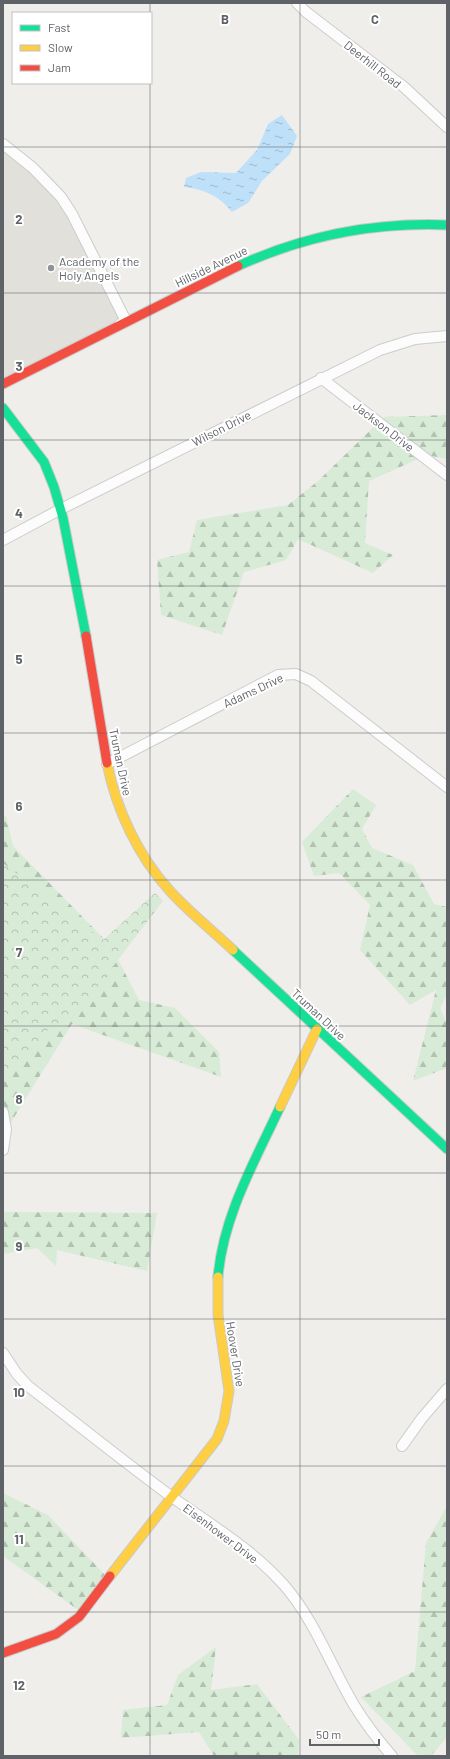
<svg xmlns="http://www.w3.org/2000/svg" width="450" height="1759" font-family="Barlow,sans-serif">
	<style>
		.education { fill: #e2e0da }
		.forest { fill: url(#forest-firs) }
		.park { fill: url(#park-crowns) }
		.water { fill: url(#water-ripples) }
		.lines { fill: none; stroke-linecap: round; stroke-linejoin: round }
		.street-casing { stroke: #cbcccc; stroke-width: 12 }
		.fast-casing { stroke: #cacacb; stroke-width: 11 }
		.slow-casing { stroke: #cacacb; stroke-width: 11 }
		.jam-casing { stroke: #cacacb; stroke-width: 11 }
		.street { stroke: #fdfcfc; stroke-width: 10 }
		.fast { stroke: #16e098; stroke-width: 9 }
		.slow { stroke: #ffcf43; stroke-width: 9 }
		.jam { stroke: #f24e42; stroke-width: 9 }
		.grid { fill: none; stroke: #5f6368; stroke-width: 1; stroke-opacity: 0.55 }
		.poi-dot { fill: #919496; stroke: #fff; stroke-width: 1.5 }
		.labels { text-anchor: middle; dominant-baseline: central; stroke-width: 4; stroke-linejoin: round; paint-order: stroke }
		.street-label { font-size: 12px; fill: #5f6368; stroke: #fff }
		.poi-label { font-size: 12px; fill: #5f6368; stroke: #fff; text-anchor: start }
		.grid-label { font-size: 13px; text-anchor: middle; font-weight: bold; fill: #5f6368; stroke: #fff; stroke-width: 4; stroke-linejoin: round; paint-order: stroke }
	</style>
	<defs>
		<pattern id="forest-firs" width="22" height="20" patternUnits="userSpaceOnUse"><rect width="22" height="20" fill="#d8ebd6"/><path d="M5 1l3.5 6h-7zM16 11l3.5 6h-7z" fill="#b2c2b1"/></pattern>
		<pattern id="park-crowns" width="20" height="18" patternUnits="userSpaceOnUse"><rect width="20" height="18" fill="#d8ebd6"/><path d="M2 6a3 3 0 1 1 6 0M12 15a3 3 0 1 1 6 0" fill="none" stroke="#b2c2b1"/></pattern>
		<pattern id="water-ripples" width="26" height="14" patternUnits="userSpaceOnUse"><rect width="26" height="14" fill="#bfe0f9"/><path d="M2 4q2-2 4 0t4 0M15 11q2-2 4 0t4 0" fill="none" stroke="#9eb9cd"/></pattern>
	</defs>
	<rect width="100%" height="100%" fill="#efeeea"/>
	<!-- education -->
	<path class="education" d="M3,144L61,197L126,321L3,384Z"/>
	<!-- forest -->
	<g class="forest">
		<path d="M447,415V459L427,455L369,481L365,543L393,555L373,573L298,539L286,560L244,572L222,635L161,615L157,560L189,552L197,520L288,505L318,481L384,417Z"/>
		<path d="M353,789L376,805L362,829L372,848L413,865L434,904L447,907V994L440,1008L447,1024V1068L413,1081L436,990L410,1005L360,950L370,905L339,873L314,876L302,842Z"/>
		<path d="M6,816L13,846L111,946L139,1000L175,1008L219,1052L221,1077L72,1024L8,1127L3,1141V817Z"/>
		<path d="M3,1212L157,1213L147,1271L57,1250L56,1266L37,1248L3,1254Z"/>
		<path d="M3,1493L48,1515L107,1577L81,1612L3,1556Z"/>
		<path d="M447,1506V1737L431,1756H418L361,1697L415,1671L426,1543Z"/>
		<path d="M216,1647L211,1690L257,1684L299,1740L298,1756H214L199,1732L121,1738L123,1710L167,1705L178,1675Z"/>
	</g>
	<!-- park -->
	<path class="park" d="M3,863L103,940L155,893L163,901L66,1028L55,1026L51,1030L44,1031L47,1035L3,1083Z"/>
	<!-- water -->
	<path class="water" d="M282,115L297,136L290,154L262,181L248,203L232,212C220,196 203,189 184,187L186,178L201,172L236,173L257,150L268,124Z"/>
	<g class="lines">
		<!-- street casing -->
		<g class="street-casing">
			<g id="street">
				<path d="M297,3L306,12L404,87L447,127"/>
				<path d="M3,144L33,168L61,197L72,214L126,321L120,324"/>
				<path d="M321,378L447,475"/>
				<path d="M3,540L61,509L380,350L415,339L447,336"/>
				<path d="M107,764L278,675L296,674L311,681L447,787"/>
				<path d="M3,1112L6,1129L3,1150"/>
				<path d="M3,1353L17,1374L28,1386C76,1423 123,1461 172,1497C211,1525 252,1549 284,1585C315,1621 330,1664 354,1705C365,1723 378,1740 392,1756"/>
				<path d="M402,1446L422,1418L447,1389"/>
			</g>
		</g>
		<!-- fast casing -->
		<g class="fast-casing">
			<g id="fast">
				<path d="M238,266C304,236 374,222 447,225"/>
				<path d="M3,408L44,462L54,487L63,518L86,636"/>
				<path d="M233,950L447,1149"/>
				<path d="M218,1277C223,1216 255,1161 280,1107"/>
			</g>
		</g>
		<!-- slow casing -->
		<g class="slow-casing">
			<g id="slow">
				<path d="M107,763C116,809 138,856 170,891C189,912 212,930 233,950"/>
				<path d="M280,1107L317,1029"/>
				<path d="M110,1576L217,1439L224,1421L229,1391L218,1315V1277"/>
			</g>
		</g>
		<!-- jam casing -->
		<g class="jam-casing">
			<g id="jam">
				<path d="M3,384L238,266"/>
				<path d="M86,636L107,763"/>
				<path d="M3,1653L56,1634L79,1617L110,1576"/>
			</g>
		</g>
		<!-- street -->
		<use href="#street" class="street"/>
		<!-- fast -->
		<use href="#fast" class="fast"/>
		<!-- slow -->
		<use href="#slow" class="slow"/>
		<!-- jam -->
		<use href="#jam" class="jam"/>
	</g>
	<!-- grid -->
	<path class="grid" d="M150,3V13M300,3V1756M150,83V1756M3,147H447M3,293H447M3,440H447M3,586H447M3,733H447M3,880H447M3,1026H447M3,1173H447M3,1319H447M3,1466H447M3,1612H447"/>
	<!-- markers -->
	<circle class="poi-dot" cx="51" cy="268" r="4"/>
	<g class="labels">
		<!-- street labels -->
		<g class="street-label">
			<text transform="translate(373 64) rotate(38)">Deerhill Road</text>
			<text transform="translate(211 266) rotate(-26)">Hillside Avenue</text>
			<text transform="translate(384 426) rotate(38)">Jackson Drive</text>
			<text transform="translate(221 428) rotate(-27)">Wilson Drive</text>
			<text transform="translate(253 690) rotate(-25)">Adams Drive</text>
			<text transform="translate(121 762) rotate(78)">Truman Drive</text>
			<text transform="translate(319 1014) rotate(43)">Truman Drive</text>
			<text transform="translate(236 1354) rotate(81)">Hoover Drive</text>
			<text transform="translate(221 1533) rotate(37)">Eisenhower Drive</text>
		</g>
		<!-- poi labels -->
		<g class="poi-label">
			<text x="59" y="261">Academy of the<tspan x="59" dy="14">Holy Angels</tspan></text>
		</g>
	</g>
	<g class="grid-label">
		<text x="225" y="24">B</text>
		<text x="375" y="24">C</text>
		<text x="19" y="224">2</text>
		<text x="19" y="371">3</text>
		<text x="19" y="518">4</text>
		<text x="19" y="664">5</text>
		<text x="19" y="811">6</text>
		<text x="19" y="957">7</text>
		<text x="19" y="1104">8</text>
		<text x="19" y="1251">9</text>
		<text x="19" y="1397">10</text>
		<text x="19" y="1544">11</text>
		<text x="19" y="1690">12</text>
	</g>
	<!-- border -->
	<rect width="450" height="1759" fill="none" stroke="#5f6368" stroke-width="8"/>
	<!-- legend -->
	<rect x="12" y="12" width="140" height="72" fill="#ffffff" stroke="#bfc1c3"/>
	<rect x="20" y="25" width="20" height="6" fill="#16e098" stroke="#bfc1c3"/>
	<text x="48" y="32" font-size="12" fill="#5f6368">Fast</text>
	<rect x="20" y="45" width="20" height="6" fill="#ffcf43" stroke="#bfc1c3"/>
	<text x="48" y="52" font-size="12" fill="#5f6368">Slow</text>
	<rect x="20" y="65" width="20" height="6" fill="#f24e42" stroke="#bfc1c3"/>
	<text x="48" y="72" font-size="12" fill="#5f6368">Jam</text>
	<!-- scale -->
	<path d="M310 1739v6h69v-6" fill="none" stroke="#5f6368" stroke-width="2"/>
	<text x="316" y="1739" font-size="12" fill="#5f6368" stroke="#ffffff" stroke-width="3" paint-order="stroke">50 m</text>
</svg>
